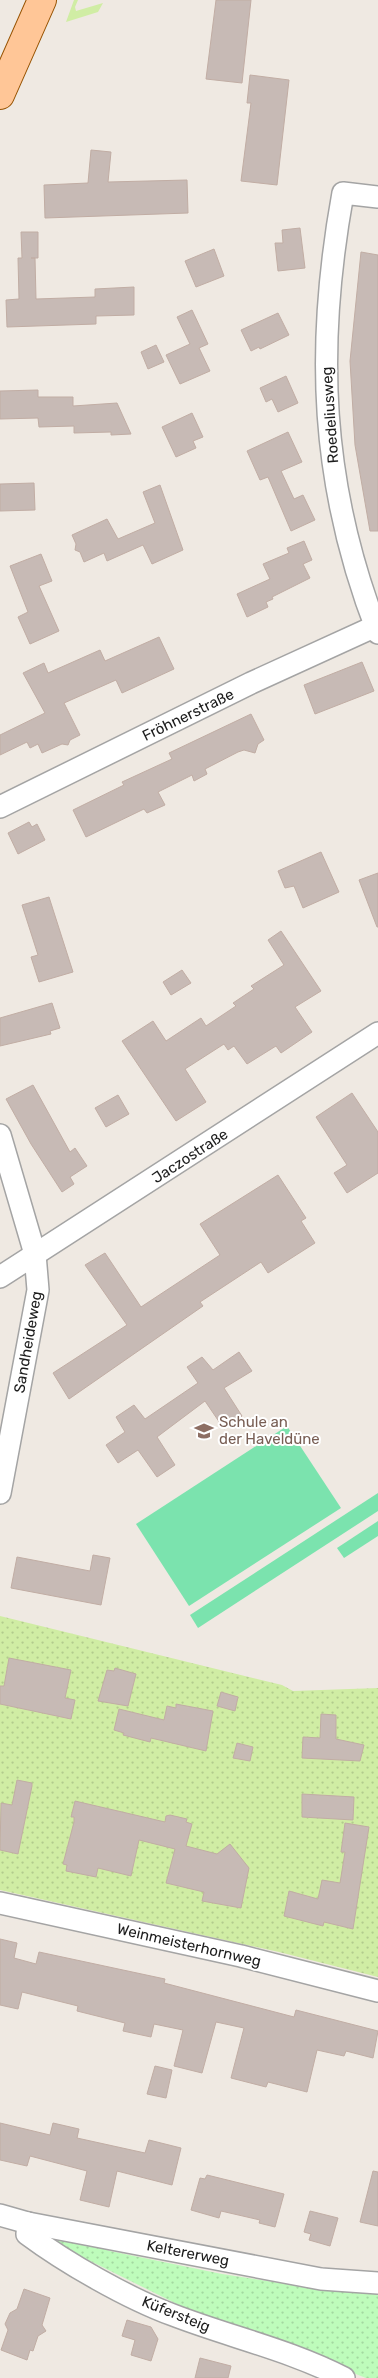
<svg xmlns="http://www.w3.org/2000/svg" width="378" height="2378" font-family="Rubik,sans-serif">
	<style>
		.grass { fill: #d0eda4 }
		.park { fill: url(#park-dots) }
		.garden { fill: url(#garden-dots) }
		.pitch { fill: #7be3ae }
		.building { fill: #c7bab5; stroke: #c1ada4 }
		.lines { fill: none; stroke-linecap: round; stroke-linejoin: round }
		.minor-casing { stroke: #a4a4a4; stroke-width: 24 }
		.major-casing { stroke: #965200; stroke-width: 30 }
		.minor { stroke: #fff; stroke-width: 21 }
		.major { stroke: #ffc697; stroke-width: 28 }
		.labels { text-anchor: middle; dominant-baseline: central; stroke-width: 4; stroke-linejoin: round; paint-order: stroke }
		.street-label { font-size: 15px; fill: #1d1d1d; stroke: #fff }
		.education-label { font-size: 15px; fill: #785e54; stroke: #fff; text-anchor: start }
	</style>
	<defs>
		<pattern id="park-dots" width="8" height="8" patternUnits="userSpaceOnUse" patternTransform="scale(1.25)"><rect width="8" height="8" fill="#befcbb"/><path d="M2 2h.1M6 6h.1" fill="none" stroke="#a3d8a0" stroke-width="1.8" stroke-linecap="round"/></pattern>
		<pattern id="garden-dots" width="8" height="8" patternUnits="userSpaceOnUse" patternTransform="scale(1.25)"><rect width="8" height="8" fill="#d0eda4"/><path d="M2 2h.1M6 6h.1" fill="none" stroke="#b2cb8d" stroke-width="1.8" stroke-linecap="round"/></pattern>
	</defs>
	<rect width="100%" height="100%" fill="#efe9e2"/>
	<!-- grass -->
	<path class="grass" d="M74,0H78L75,7L76,11L103,3L98,12L66,22Z"/>
	<!-- park -->
	<path class="park" d="M50,2235L78,2240L110,2251L222,2274L332,2291L378,2292V2378H366L181,2306L70,2251Z"/>
	<!-- garden -->
	<path class="garden" d="M0,1616L282,1685L293,1691L378,1688V1977L279,1952L0,1890Z"/>
	<!-- pitch -->
	<g class="pitch">
		<path d="M287,1426L341,1508L189,1606L136,1524Z"/>
		<path d="M378,1493V1511L198,1628L190,1615Z"/>
		<path d="M378,1521V1536L344,1558L337,1548Z"/>
	</g>
	<!-- building -->
	<g class="building">
		<path d="M216,0H251L242,83L206,79Z"/>
		<path d="M250,75L289,80L277,185L241,181L251,103H247Z"/>
		<path d="M91,150L111,152L108,182L187,180L188,213L45,218L44,185L88,183Z"/>
		<path d="M300,228L305,268L278,271L275,243H283L282,230Z"/>
		<path d="M21,232H38V258H31H35L36,299L95,297V289L134,287V315L96,316V324L7,327L6,300L19,299L18,258H22Z"/>
		<path d="M214,249L224,276L196,287L185,261Z"/>
		<path d="M361,252L378,255V531H370L355,445L350,361Z"/>
		<path d="M192,310L208,344L199,348L210,371L180,384L166,355L190,344L177,317Z"/>
		<path d="M278,313L289,335L260,349L259,347L251,351L241,330Z"/>
		<path d="M156,345L164,362L148,369L141,352Z"/>
		<path d="M286,376L298,403L278,412L272,399L266,402L260,388Z"/>
		<path d="M38,390V397H73V406L117,403L131,434L111,435V432L74,433V426L39,427L38,418L0,419V391Z"/>
		<path d="M192,413L203,437L193,441L196,448L176,457L162,427Z"/>
		<path d="M288,432L302,462L281,471L294,499L303,495L315,520L291,531L268,477L260,480L247,451Z"/>
		<path d="M34,483L35,510L0,511V484Z"/>
		<path d="M160,485L183,550L152,564L143,545L107,561L104,553L84,562L80,552L75,550L76,544L72,535L107,519L118,539L155,523L143,492Z"/>
		<path d="M304,541L312,560L303,564L310,578L272,597L273,599L266,602L268,607L247,617L237,594L270,579L263,564L289,553L287,548Z"/>
		<path d="M41,554L52,581L39,586L59,631L30,644L18,617L28,612L10,566Z"/>
		<path d="M159,637L174,669L122,693L116,680L64,703L80,735L70,740L68,745L62,744L42,753L38,744L30,748L27,742L0,755V735L45,713L23,673L44,663L48,673L100,650L105,661Z"/>
		<path d="M362,662L374,691L315,714L304,685Z"/>
		<path d="M251,714L264,740L258,744L255,753L244,750L238,752L205,769L207,774L194,781L192,775L158,792L165,805L147,813L144,809L86,837L73,810L124,785L122,782L172,759L169,753Z"/>
		<path d="M29,822L32,827L37,824L45,840L18,854L8,833Z"/>
		<path d="M321,852L339,892L303,908L294,886L285,888L278,871Z"/>
		<path d="M378,873V927H377L359,880Z"/>
		<path d="M49,897L73,972L39,982L31,957L38,955L22,905Z"/>
		<path d="M281,931L321,991L295,1007L312,1032L281,1053L276,1046L247,1064L234,1046L228,1050L224,1044L185,1069L206,1102L176,1121L122,1041L153,1021L166,1041L201,1018L206,1026L236,1006L233,1003L254,989L251,986L284,965L268,940Z"/>
		<path d="M182,970L191,983L171,995L163,982Z"/>
		<path d="M52,1003L60,1028L50,1031L51,1034L0,1046V1018Z"/>
		<path d="M33,1085L70,1152L75,1148L87,1166L70,1177L74,1184L62,1192L31,1144L6,1099Z"/>
		<path d="M352,1093L378,1132V1173L347,1193L334,1173L347,1165L316,1117Z"/>
		<path d="M118,1095L129,1114L106,1127L95,1108Z"/>
		<path d="M278,1175L306,1218L301,1221L315,1243L268,1273L261,1262L200,1302L203,1306L69,1399L53,1373L127,1325L85,1265L105,1253L141,1307L220,1255L200,1224Z"/>
		<path d="M239,1352L252,1371L224,1388L242,1416L224,1429L205,1401L157,1437L175,1465L157,1477L138,1450L118,1463L106,1445L125,1432L116,1417L134,1405L145,1419L198,1383L187,1367L202,1357L213,1370Z"/>
		<path d="M93,1555L110,1558L101,1605L11,1588L17,1557L90,1571Z"/>
		<path d="M9,1658L71,1670L65,1698L75,1700L71,1719L0,1704V1686H4Z"/>
		<path d="M115,1668L136,1674L128,1706L98,1701L107,1670L114,1671Z"/>
		<path d="M221,1692L238,1697L235,1711L217,1706Z"/>
		<path d="M176,1704L213,1711L206,1751L151,1738L150,1742L123,1735L124,1733L114,1730L119,1709L164,1720L167,1706L176,1708Z"/>
		<path d="M321,1714L336,1715V1739L364,1745L360,1761L302,1758L303,1737L320,1738Z"/>
		<path d="M237,1743L253,1747L250,1761L233,1758Z"/>
		<path d="M17,1780L32,1783V1786L18,1854L0,1850L1,1803L12,1805Z"/>
		<path d="M302,1794L354,1797L353,1820L302,1817Z"/>
		<path d="M75,1801L165,1822L166,1816L170,1815L187,1819L186,1822L192,1824L186,1846L217,1854L230,1844L249,1868L241,1908L202,1901L204,1892L166,1883L175,1849L139,1840L131,1876L98,1868L96,1877L66,1871L67,1865L63,1864L74,1822V1817H71Z"/>
		<path d="M345,1823L369,1827L353,1929L324,1922L323,1926L284,1916L289,1891L318,1899L322,1880L340,1883L345,1852H341Z"/>
		<path d="M0,1939L17,1943L14,1958L36,1964L39,1952L165,1979L164,1983L294,2017L296,2010L378,2031L373,2058L346,2051L344,2056L317,2050L307,2092L268,2082L266,2087L231,2078L244,2028L216,2022L202,2073L174,2066L183,2030L154,2024L151,2037L123,2031L125,2023L77,2011L78,2006L22,1992L18,2009L0,2005Z"/>
		<path d="M155,2066L172,2070L166,2098L147,2094Z"/>
		<path d="M0,2123L50,2135L53,2123L79,2129L77,2138L145,2153L149,2140L181,2148L172,2185L117,2171L109,2207L80,2200L87,2171L30,2156L27,2166L0,2160Z"/>
		<path d="M373,2171L378,2172V2226L360,2222Z"/>
		<path d="M207,2175L284,2194L275,2227L259,2223L260,2220L221,2211L219,2218L191,2210L200,2178L205,2179Z"/>
		<path d="M310,2211L338,2218L330,2246L309,2240L311,2234L304,2232Z"/>
		<path d="M24,2289L50,2298L42,2325L46,2331L38,2336L33,2351L30,2350L27,2360L1,2350L8,2330L5,2324L10,2313L17,2309Z"/>
		<path d="M127,2320L151,2327L158,2339L151,2361L131,2355L135,2340L122,2336Z"/>
		<path d="M200,2358L231,2366L228,2378H195Z"/>
	</g>
	<g class="lines">
		<!-- minor casing -->
		<g class="minor-casing">
			<g id="minor">
				<path d="M378,197L343,193C315,347 320,485 378,633"/>
				<path d="M0,807L251,683L378,625"/>
				<path d="M0,1135L35,1254L38,1290L0,1493"/>
				<path d="M0,1277L378,1033"/>
				<path d="M0,1903L241,1956L378,1991"/>
				<path d="M0,2215L28,2223L321,2279L378,2283"/>
				<path d="M28,2223L27,2234C66,2263 127,2298 173,2315C230,2337 290,2350 344,2378"/>
			</g>
		</g>
		<!-- major casing -->
		<g class="major-casing">
			<path id="major" d="M0,95L42,0"/>
		</g>
		<!-- minor -->
		<use href="#minor" class="minor"/>
		<!-- major -->
		<use href="#major" class="major"/>
	</g>
	<!-- icons -->
	<defs>
		<g id="school-bare" transform="scale(1.5)"><path d="M0-5L7-2L0 1L-7-2ZM-4 1L0 2.5L4 1V4Q0 6-4 4Z" fill="#8d6e63" stroke="#fff" stroke-width="2.5" paint-order="stroke"/></g>
	</defs>
	<g fill-rule="evenodd">
		<use href="#school-bare" x="204" y="1431"/>
	</g>
	<g class="labels">
		<!-- street labels -->
		<g class="street-label">
			<text transform="translate(330 415) rotate(-94)">Roedeliusweg</text>
			<text transform="translate(188 715) rotate(-26)">Fröhnerstraße</text>
			<text transform="translate(190 1156) rotate(-33)">Jaczostraße</text>
			<text transform="translate(28 1342) rotate(-80)">Sandheideweg</text>
			<text transform="translate(189 1945) rotate(13)">Weinmeisterhornweg</text>
			<text transform="translate(188 2253) rotate(11)">Keltererweg</text>
			<text transform="translate(176 2314) rotate(22)">Küfersteig</text>
		</g>
		<!-- education labels -->
		<g class="education-label">
			<text x="219" y="1422">Schule an<tspan x="219" dy="17">der Haveldüne</tspan></text>
		</g>
	</g>
</svg>
